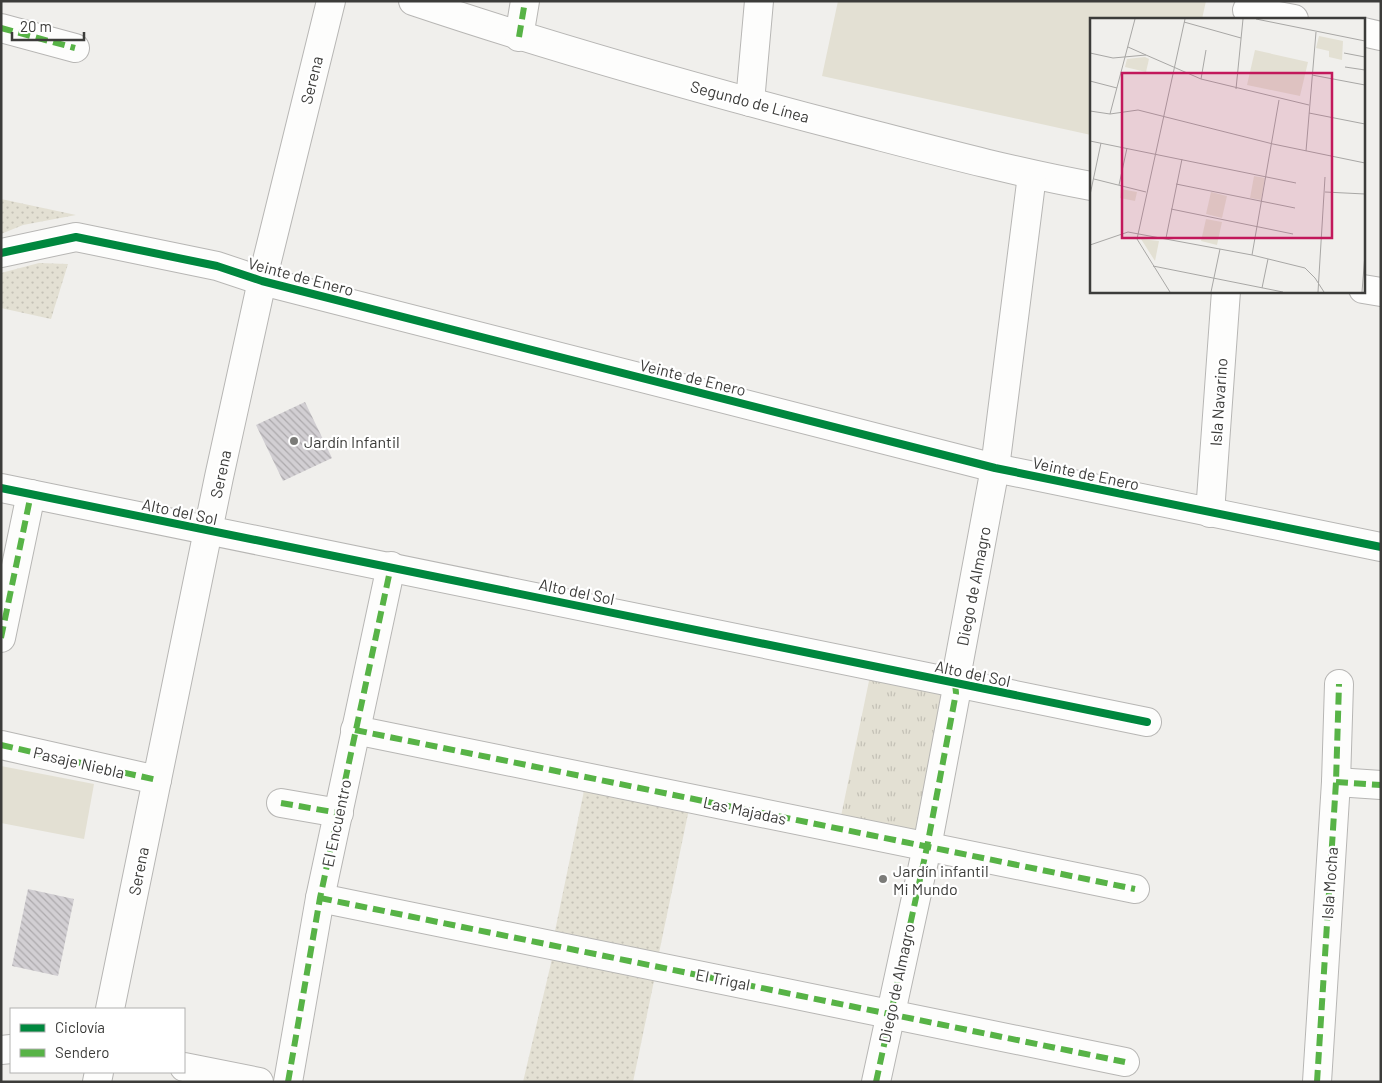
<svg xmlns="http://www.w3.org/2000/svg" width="1382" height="1083" font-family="Barlow,sans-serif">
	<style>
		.grass { fill: url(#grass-dots) }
		.park { fill: url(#park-tufts) }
		.pitch { fill: #e3e0d3 }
		.building { fill: url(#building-back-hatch) }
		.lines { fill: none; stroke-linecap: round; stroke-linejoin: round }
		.minor-casing { stroke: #b7b6b4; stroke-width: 30 }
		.major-casing { stroke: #b7b6b4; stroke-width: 30 }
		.minor { stroke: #fdfdfc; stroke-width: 28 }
		.major { stroke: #fdfdfc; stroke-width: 28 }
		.quiet { stroke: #57b346; stroke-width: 6; stroke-dasharray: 12 6; stroke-linecap: butt }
		.cycleway-casing { stroke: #fff; stroke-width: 11 }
		.cycleway { stroke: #00873e; stroke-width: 8 }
		.poi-dot { fill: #7b7b78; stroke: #fff; stroke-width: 2 }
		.labels { text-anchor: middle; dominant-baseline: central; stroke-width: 4.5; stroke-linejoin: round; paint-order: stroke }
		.street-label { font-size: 16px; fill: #3c3c3a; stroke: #fff }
		.poi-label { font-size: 16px; fill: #3c3c3a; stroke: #fff; text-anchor: start }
		.inset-road { fill: none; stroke: #a8a7a5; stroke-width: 1 }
		.view { fill: #c2185b; fill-opacity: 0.15; stroke: #c2185b; stroke-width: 2.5 }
		.inset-edge { fill: none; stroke: #3c3c3a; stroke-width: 2.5 }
	</style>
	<defs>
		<pattern id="grass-dots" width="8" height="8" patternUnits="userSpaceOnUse" patternTransform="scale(1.25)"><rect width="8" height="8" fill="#e3e0d3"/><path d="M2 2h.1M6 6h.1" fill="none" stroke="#c4c1b6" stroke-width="1.8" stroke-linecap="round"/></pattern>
		<pattern id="park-tufts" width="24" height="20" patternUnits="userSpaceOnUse" patternTransform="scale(1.25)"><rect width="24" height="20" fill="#e3e0d3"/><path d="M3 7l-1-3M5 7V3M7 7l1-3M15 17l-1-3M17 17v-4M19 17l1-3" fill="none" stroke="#c4c1b6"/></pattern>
		<pattern id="building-back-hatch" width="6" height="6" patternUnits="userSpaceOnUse" patternTransform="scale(1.25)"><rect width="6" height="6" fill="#d2cfd3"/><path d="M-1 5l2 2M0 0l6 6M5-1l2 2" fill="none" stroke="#aca9ac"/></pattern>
	</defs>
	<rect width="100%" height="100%" fill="#f0efec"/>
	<!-- grass -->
	<g class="grass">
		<path d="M1,199L76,215L23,225L1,234Z"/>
		<path d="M39,263L68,264L51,319L1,308V273Z"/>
		<path d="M585,786L689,809L659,953L555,931Z"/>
		<path d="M552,959L654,981L633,1082H523Z"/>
	</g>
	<!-- park -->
	<path class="park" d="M870,676L943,690L916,838L840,821Z"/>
	<!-- pitch -->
	<g class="pitch">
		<path d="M838,1H1206L1202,19H1091V135L822,76Z"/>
		<path d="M1,766L94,784L84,839L1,823Z"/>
	</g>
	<!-- building -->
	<g class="building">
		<path d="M305,402L332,458L283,481L256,425Z"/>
		<path d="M28,889L74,899L58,976L12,966Z"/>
	</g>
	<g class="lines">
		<!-- minor casing -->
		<g class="minor-casing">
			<g id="minor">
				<path d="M413,1C556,49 702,90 848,128C929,149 1009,171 1091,186"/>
				<path d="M1247,10L1294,19"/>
				<path d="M1,28L75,48"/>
				<path d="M1363,32L1381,36"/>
				<path d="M519,37L525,1"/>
				<path d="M750,102L759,1"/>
				<path d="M1,253L76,237L217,266L262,281L995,468L1381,547"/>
				<path d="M1363,289L1381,292"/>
				<path d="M1,488L1147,722"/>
				<path d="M1210,513L1226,291"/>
				<path d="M1,638L31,494"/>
				<path d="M355,730L1135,889"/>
				<path d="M1,745L157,780"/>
				<path d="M1336,782L1381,785"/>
				<path d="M281,803L339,813"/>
				<path d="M320,898L1125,1062"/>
				<path d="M110,1009L219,477L262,281L331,1"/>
				<path d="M97,1082L99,1072"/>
				<path d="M288,1082L320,898L391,566"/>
				<path d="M876,1082L927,847L956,693L955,683L995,468L1032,175"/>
				<path d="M1317,1082L1336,782L1339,684"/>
			</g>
		</g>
		<!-- major casing -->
		<g class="major-casing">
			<g id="major">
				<path d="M1,1050L11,1049"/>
				<path d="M184,1067L259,1082"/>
			</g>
		</g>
		<!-- minor -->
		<use href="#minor" class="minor"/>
		<!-- major -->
		<use href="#major" class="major"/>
		<!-- quiet -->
		<g class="quiet">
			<path d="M1,28L75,48"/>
			<path d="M519,37L525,1"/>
			<path d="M1,638L31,494"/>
			<path d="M355,730L1135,889"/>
			<path d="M1,745L157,780"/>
			<path d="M1336,782L1381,785"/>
			<path d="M281,803L339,813"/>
			<path d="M320,898L1125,1062"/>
			<path d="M288,1082L320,898L391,566"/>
			<path d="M876,1082L927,847L956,693L955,683"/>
			<path d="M1317,1082L1336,782L1339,684"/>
		</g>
		<!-- cycleway casing -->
		<g class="cycleway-casing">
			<g id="cycleway">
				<path d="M1,253L76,237L217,266L262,281L995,468L1381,547"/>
				<path d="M1,488L1147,722"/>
			</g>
		</g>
		<!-- cycleway -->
		<use href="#cycleway" class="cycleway"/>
	</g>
	<!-- markers -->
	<g class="poi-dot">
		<circle cx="294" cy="441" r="5"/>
		<circle cx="883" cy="879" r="5"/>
	</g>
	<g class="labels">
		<!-- street labels -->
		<g class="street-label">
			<text transform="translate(311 80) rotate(-76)">Serena</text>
			<text transform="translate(750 101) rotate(15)">Segundo de Línea</text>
			<text transform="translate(301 276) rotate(15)">Veinte de Enero</text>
			<text transform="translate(693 377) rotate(14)">Veinte de Enero</text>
			<text transform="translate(1218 402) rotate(-86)">Isla Navarino</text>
			<text transform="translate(1086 473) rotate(12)">Veinte de Enero</text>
			<text transform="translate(220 474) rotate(-78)">Serena</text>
			<text transform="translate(180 511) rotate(12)">Alto del Sol</text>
			<text transform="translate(973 586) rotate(-79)">Diego de Almagro</text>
			<text transform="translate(577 591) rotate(12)">Alto del Sol</text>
			<text transform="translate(973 673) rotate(12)">Alto del Sol</text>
			<text transform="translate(79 762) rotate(13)">Pasaje Niebla</text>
			<text transform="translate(745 810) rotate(12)">Las Majadas</text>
			<text transform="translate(336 823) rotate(-78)">El Encuentro</text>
			<text transform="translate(138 871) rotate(-79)">Serena</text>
			<text transform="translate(1329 883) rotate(-86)">Isla Mocha</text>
			<text transform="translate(723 979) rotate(11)">El Trigal</text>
			<text transform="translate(896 983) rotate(-78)">Diego de Almagro</text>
		</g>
		<!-- poi labels -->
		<g class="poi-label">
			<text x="304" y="441">Jardín Infantil</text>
			<text x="893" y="870">Jardín infantil<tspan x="893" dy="18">Mi Mundo</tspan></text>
		</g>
	</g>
	<!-- overview -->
	<g transform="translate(1090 18)">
		<rect width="275" height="275" fill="#f0efec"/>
		<path d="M229,18L253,23L252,42L239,39V33L226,30ZM121,174L137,178L132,200L116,196ZM116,201L132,204L127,227L111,223Z" fill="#e3e0d3"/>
		<path d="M55,39L59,41L56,54L35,49L37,41ZM164,158L175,160L171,182L160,180ZM51,221L69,223L65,243Z" fill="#e3e0d3"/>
		<path d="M165,32L218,44L210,78L157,67ZM31,171L47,174L45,183L30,180Z" fill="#e3e0d3"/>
		<path class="inset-road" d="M166,1L275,23M94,4L151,20M38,29L56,37M0,35L23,40L56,37L111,61L219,87M254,35L275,39M255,49L275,52M222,57L275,67M111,61L116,32M0,63L27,70M146,71L153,1M0,93L20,96L48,92L183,126L275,145M219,95L275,106M20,96L45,1M0,123L206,165M216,133L226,14M4,161L56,174M86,166L205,190M29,167L37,130M235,174L275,176M0,177L11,125M81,191L203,216M76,220L92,141M0,227L38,214L162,237L215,250L225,260L234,274M162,237L189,82M63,248L193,274M172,270L178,241M80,274L47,221L95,1M121,274L130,231M228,274L235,159M272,274L275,236"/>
		<path class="view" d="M32,55H242V220H32Z"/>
		<rect width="275" height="275" class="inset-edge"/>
	</g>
	<!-- border -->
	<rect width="1382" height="1083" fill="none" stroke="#3c3c3a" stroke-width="5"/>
	<!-- legend -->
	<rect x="10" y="1008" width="175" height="65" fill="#ffffff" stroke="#b1b1b0"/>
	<rect x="20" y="1024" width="25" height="8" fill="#00873e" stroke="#b1b1b0"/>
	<text x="55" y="1033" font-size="15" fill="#3c3c3a">Ciclovía</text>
	<rect x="20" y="1049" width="25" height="8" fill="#57b346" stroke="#b1b1b0"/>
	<text x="55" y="1058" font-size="15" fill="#3c3c3a">Sendero</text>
	<!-- scale -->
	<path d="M12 32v8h72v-8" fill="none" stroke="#3c3c3a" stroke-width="2.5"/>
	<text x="20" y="32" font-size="15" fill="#3c3c3a" stroke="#ffffff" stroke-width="4" paint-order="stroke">20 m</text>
</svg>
